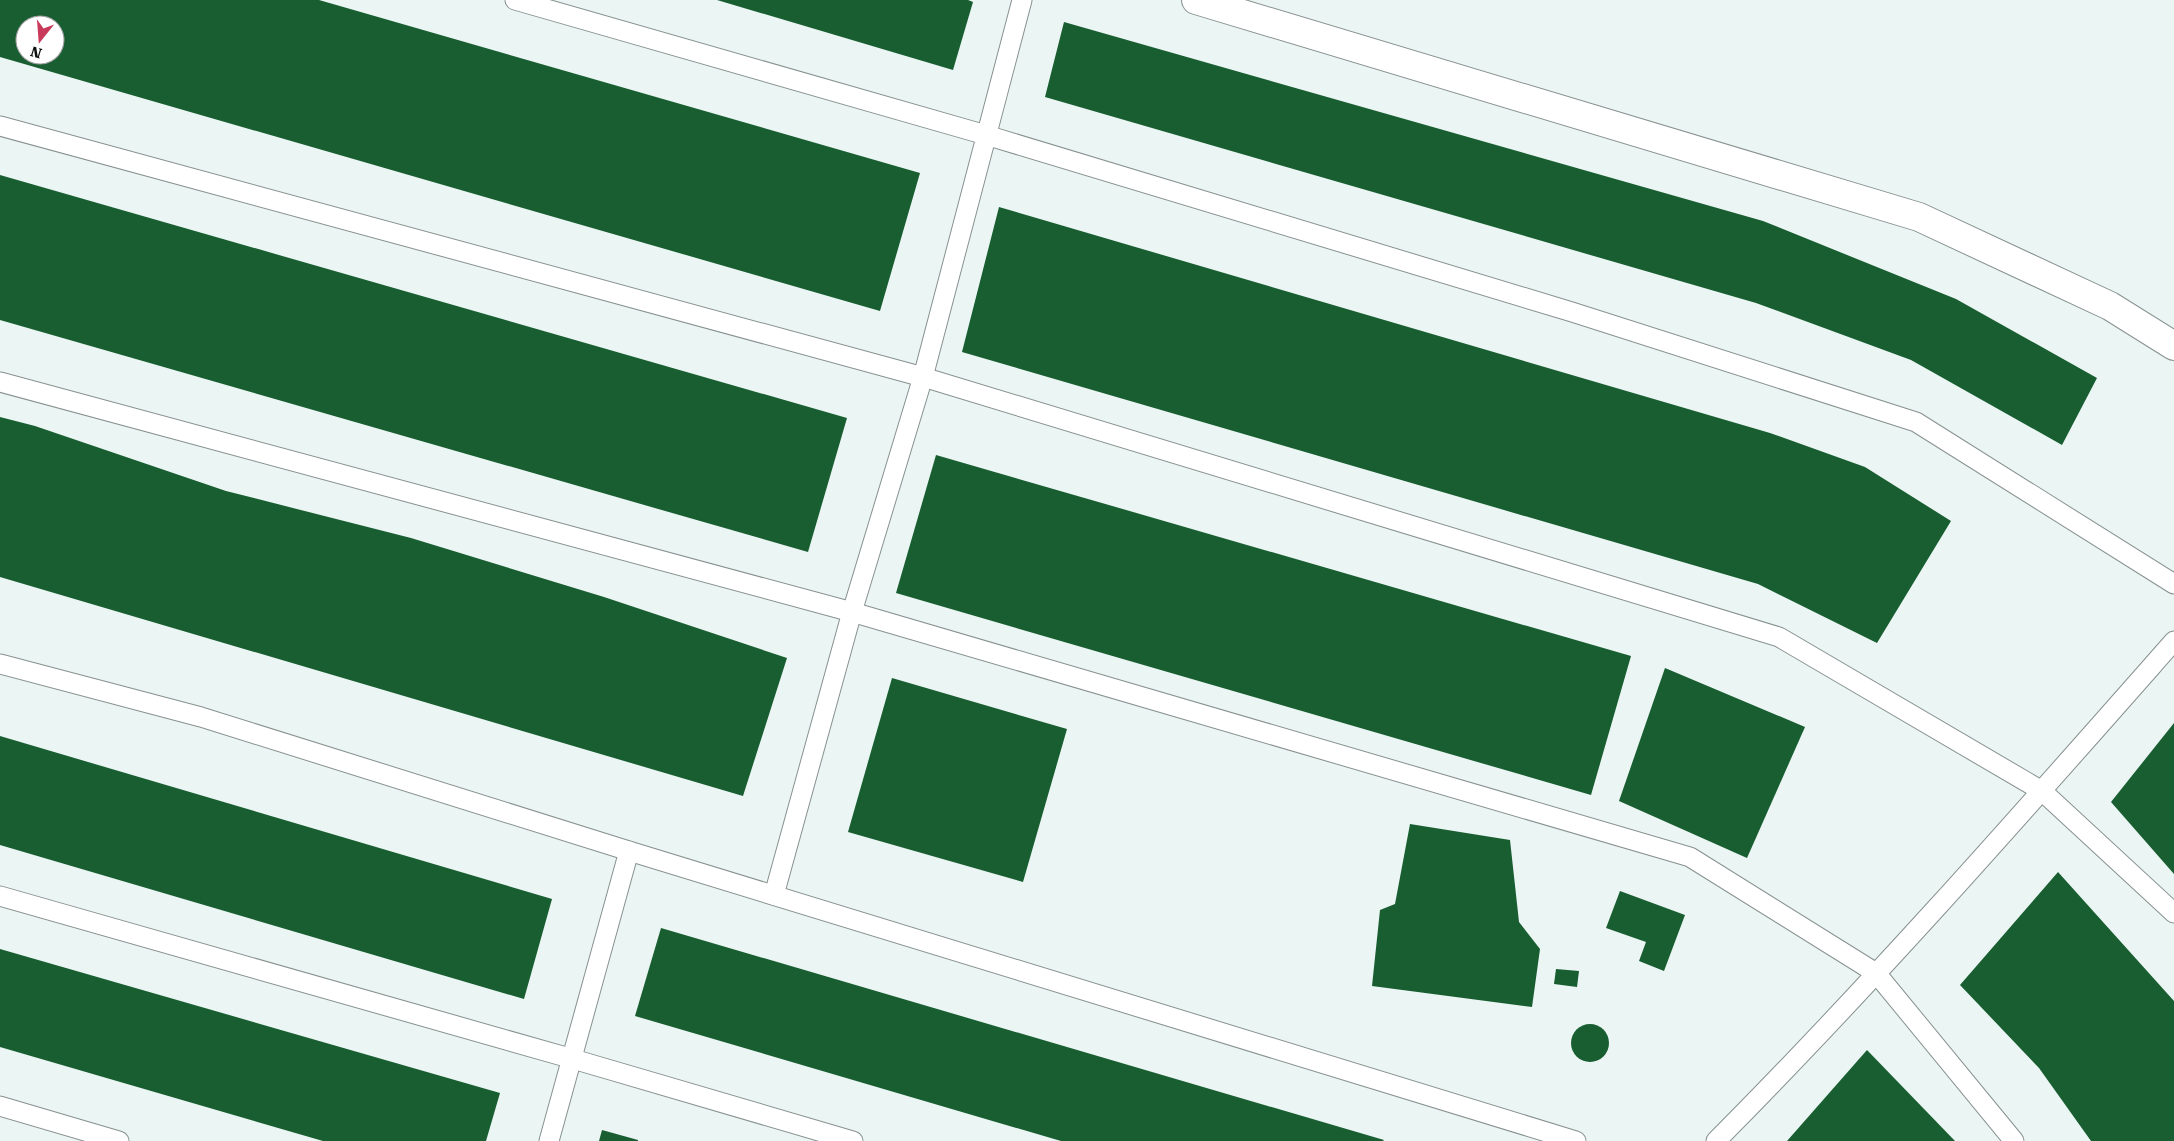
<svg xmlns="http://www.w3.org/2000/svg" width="2174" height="1141" font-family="'Roboto Serif',serif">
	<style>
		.building { fill: #185e30; fill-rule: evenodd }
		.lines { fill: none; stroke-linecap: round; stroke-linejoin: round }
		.lane-casing { stroke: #879190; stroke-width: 21 }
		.secondary-casing { stroke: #879190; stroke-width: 30 }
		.lane { stroke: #fff; stroke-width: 19 }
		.secondary { stroke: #fff; stroke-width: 28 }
	</style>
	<rect width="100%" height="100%" fill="#eaf5f4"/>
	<!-- building -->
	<g class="building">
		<path d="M0,0H319L920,173L880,311L0,57ZM25,25H55V55H25Z"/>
		<path d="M717,0H968L973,2L953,70Z"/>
		<path d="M1064,22L1763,221L1956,299L2097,378L2062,445L1911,360L1756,303L1045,97Z"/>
		<path d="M0,175L847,418L808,552L0,320Z"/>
		<path d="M999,207L1770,433L1865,467L1951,521L1877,643L1758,584L962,352Z"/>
		<path d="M0,417L35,426L226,491L411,538L604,597L787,658L743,796L0,577Z"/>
		<path d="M936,455L1631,656L1591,795L896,593Z"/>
		<path d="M1665,668L1805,727L1747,858L1619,801Z"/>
		<path d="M892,678L1067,729L1023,882L848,832Z"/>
		<path d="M2174,723V874L2111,802Z"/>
		<path d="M0,736L552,899L524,999L0,845Z"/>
		<path d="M1410,824L1510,840L1519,922L1540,949L1532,1007L1372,986L1380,910L1395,904Z"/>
		<path d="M2058,872L2174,1001V1141H2091L2039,1068L1960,985Z"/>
		<path d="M1620,891L1685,915L1664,971L1639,961L1646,942L1606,928Z"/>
		<path d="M661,928L1384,1140L1383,1141H1061L635,1016Z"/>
		<path d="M0,949L500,1093L486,1141H323L0,1047Z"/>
		<path d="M1556,969L1579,971L1577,987L1554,984Z"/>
		<circle cx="1590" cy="1043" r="19"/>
		<path d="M1867,1050L1955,1141H1787Z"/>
		<path d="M602,1130L638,1140V1141H599Z"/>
	</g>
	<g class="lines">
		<!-- lane casing -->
		<g class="lane-casing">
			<g id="lane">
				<path d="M515,0L986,135L1572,312L1916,422L2174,584"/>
				<path d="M0,126L923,377L1779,637L2042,791L2174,913"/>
				<path d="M0,382L852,612L1690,857L1876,973L2014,1141"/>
				<path d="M0,664L201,717L629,851L1576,1141"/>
				<path d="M774,895L852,612L923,377L1022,0"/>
				<path d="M0,896L573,1059L853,1141"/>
				<path d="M0,1106L119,1141"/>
				<path d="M549,1141L629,851"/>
				<path d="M1716,1141C1875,981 2024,811 2174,641"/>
			</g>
		</g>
		<!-- secondary casing -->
		<g class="secondary-casing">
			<path id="secondary" d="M1196,0L1919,217L2110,306L2174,346"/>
		</g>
		<!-- lane -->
		<use href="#lane" class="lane"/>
		<!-- secondary -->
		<use href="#secondary" class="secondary"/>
	</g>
	<!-- north arrow -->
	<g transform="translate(40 40) rotate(197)"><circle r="24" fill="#ffffff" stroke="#9e9f9f"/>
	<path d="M0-4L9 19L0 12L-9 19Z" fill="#c8395a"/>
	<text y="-8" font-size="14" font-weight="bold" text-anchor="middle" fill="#0c100f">N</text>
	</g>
</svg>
